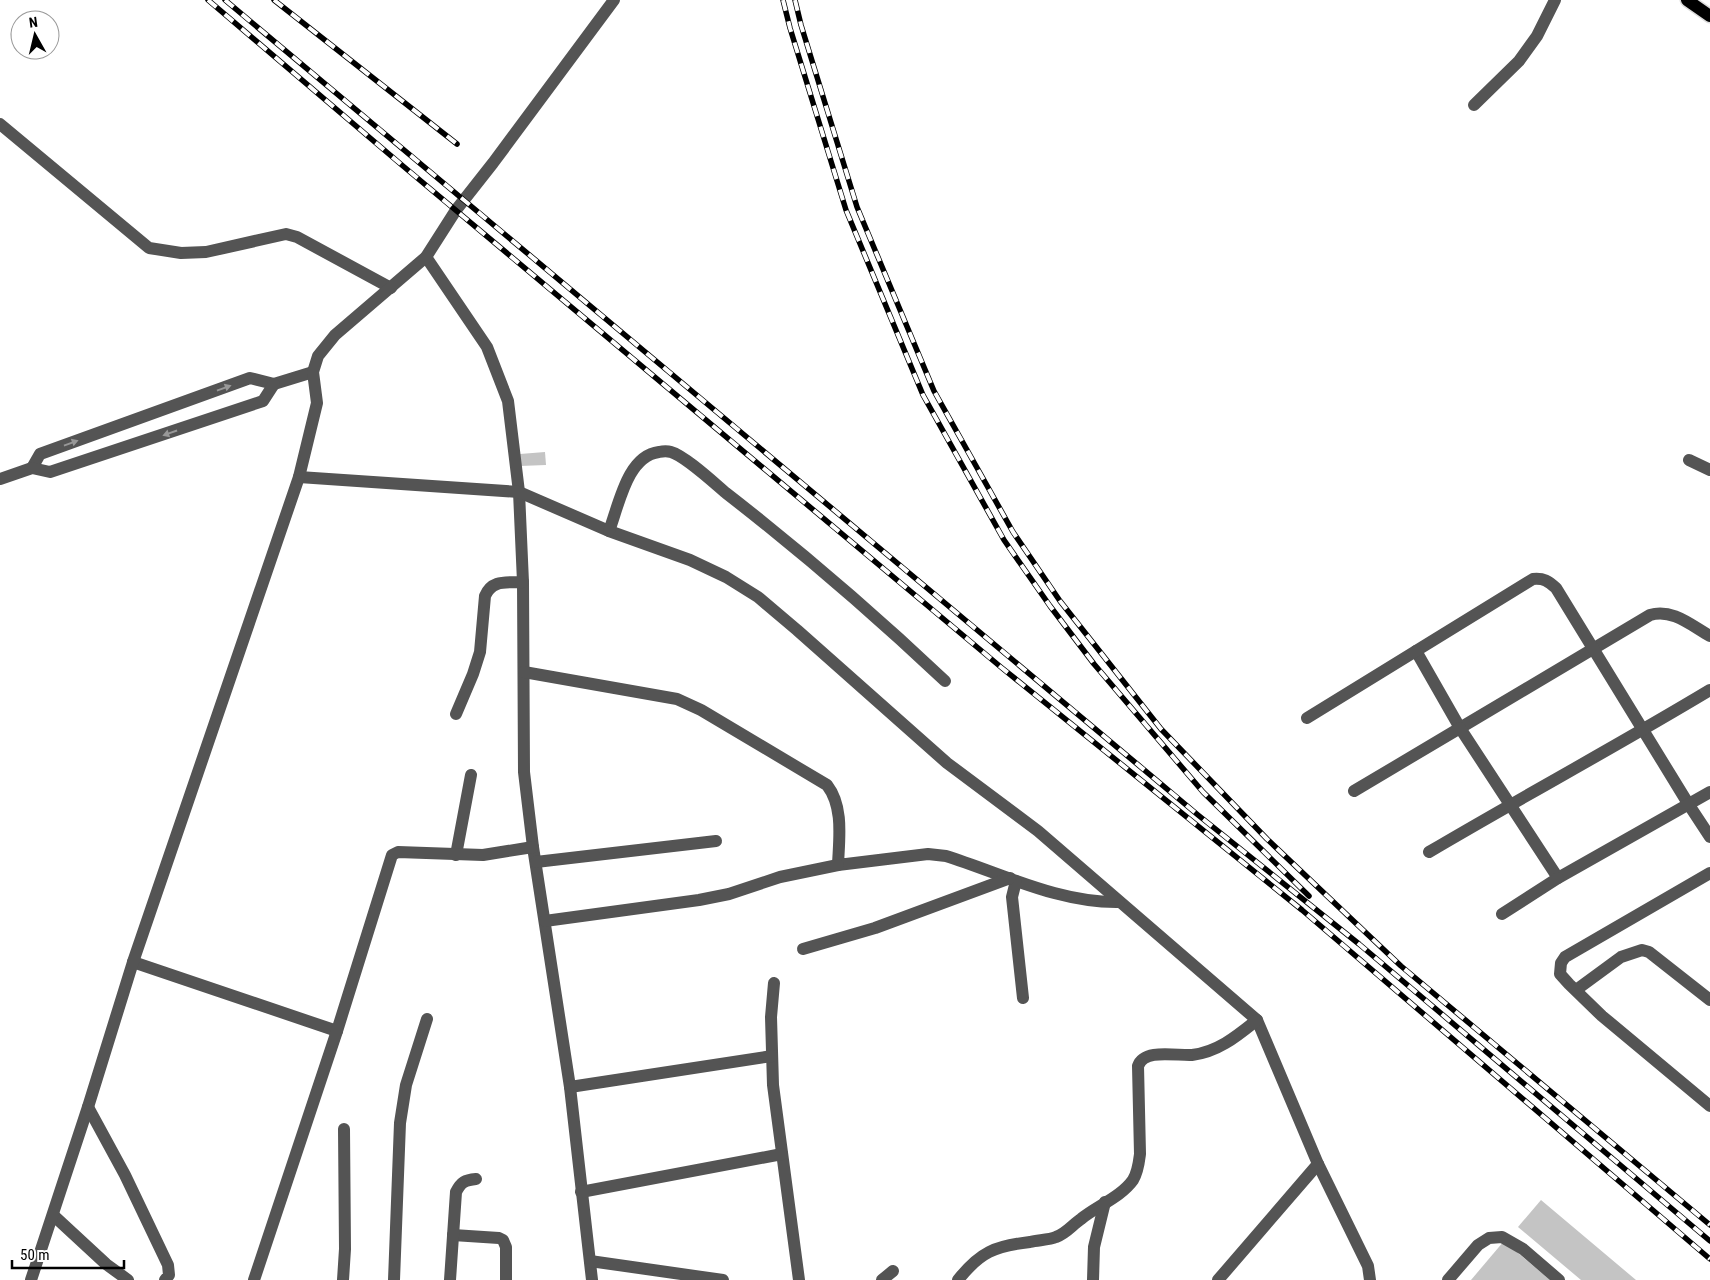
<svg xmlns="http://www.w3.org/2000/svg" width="1710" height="1280" font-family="'Roboto Condensed',sans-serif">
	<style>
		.building { fill: #c4c4c4 }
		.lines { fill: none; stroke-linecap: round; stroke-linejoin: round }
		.major-casing { stroke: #dbdbdb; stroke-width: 15 }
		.minor { stroke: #545454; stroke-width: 12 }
		.major { stroke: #000; stroke-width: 12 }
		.rail-casing { stroke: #000; stroke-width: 5.5 }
		.rail { stroke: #fff; stroke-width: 4; stroke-dasharray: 11; stroke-linecap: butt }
		.oneway { fill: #989898 }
	</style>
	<rect width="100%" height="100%" fill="#fff"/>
	<!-- building -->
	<g class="building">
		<path d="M545,452L546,465L520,466V454Z"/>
		<path d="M1541,1200L1636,1280H1581L1518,1227Z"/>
		<path d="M1504,1241L1550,1280H1471Z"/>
	</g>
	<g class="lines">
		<!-- major casing -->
		<g class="major-casing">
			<path id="major" d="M1687,0L1710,16"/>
		</g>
		<!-- minor -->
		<g class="minor">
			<path d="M1474,105L1519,61L1537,36L1555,0"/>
			<path d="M0,124L149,248L181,253L206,252L286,234L297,237L391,288"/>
			<path d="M426,257L487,347L508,401L519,492L523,582L524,772L533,847L570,1087L592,1280"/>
			<path d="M1689,460L1710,470"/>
			<path d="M32,468L40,454L250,378L274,384L313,372"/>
			<path d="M299,477L519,492L609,531L690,560L726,577L758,597L797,630L947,763L1038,831L1257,1020L1318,1164L1368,1266L1370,1280"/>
			<path d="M0,479L32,468L50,472L263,401L274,384"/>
			<path d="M609,531C619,505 627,456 659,452C663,451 668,451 671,452C685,456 713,482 726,493C802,552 875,615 945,681"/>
			<path d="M1416,651L1460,728L1650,615C1672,608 1692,626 1710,636"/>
			<path d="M524,672L677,699L701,710L827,785C844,807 839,839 838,865L928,854L946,856C1003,874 1059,903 1119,902"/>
			<path d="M456,714L473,674L480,652L485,596C492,579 507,583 523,582"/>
			<path d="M1307,718L1533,579C1544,578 1548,581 1556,588L1689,805L1710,837"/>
			<path d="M1354,791L1460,728L1558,878L1710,792"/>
			<path d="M1429,852C1522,797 1617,746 1710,690"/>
			<path d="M456,855L471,775"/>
			<path d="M536,862L716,841"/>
			<path d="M1710,873L1565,957L1561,963L1560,974L1569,984L1602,1016L1710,1106"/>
			<path d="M1016,881L1012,897L1023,998"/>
			<path d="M1502,914L1558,878"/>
			<path d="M545,921L699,900L729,894L780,877L838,865"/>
			<path d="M803,949L875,928L1010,878"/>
			<path d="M133,962L337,1031"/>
			<path d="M774,983L771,1017L773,1085L799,1280"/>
			<path d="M1576,990L1621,957L1642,950L1649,952L1710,1000"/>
			<path d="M570,1087L772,1056"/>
			<path d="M88,1107L125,1175L168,1265L169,1275L165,1280"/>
			<path d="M581,1192L782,1154"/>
			<path d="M53,1215L106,1264L128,1280"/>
			<path d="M453,1235L499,1238L503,1240L506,1247V1280"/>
			<path d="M590,1261L723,1280"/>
			<path d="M31,1280L88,1107L133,962L299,477L317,403L313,372L318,356L335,335L426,257L456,210L493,163L614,0"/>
			<path d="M254,1280L337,1031L392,855L398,852L483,855L533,847"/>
			<path d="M343,1280L345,1249L344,1129"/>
			<path d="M394,1280L400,1123L406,1085L427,1019"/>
			<path d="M450,1280L456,1192C461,1182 465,1180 476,1179"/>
			<path d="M882,1280L893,1271"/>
			<path d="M958,1280C980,1252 995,1246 1030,1242C1038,1240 1049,1240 1056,1237C1067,1233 1072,1225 1081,1219C1097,1206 1121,1197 1133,1180C1138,1172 1139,1162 1140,1154L1138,1066C1144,1048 1177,1056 1192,1055C1218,1052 1237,1036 1257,1020"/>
			<path d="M1093,1280L1094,1247L1105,1202"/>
			<path d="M1218,1280L1318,1164"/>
			<path d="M1448,1280L1478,1245L1489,1238L1502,1237L1523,1249L1559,1280"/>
		</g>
		<!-- major -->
		<use href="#major" class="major"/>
		<!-- rail casing -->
		<g class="rail-casing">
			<g id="rail">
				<path d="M208,0L403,166L1002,668L1302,910L1710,1259"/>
				<path d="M225,0L1198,815L1359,944L1710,1241"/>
				<path d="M274,0L457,144"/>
				<path d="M783,0L790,28L846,210L923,395L1004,540L1050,606L1094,664L1203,792L1309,896"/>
				<path d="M795,0L801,25L857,207L934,391L1013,532L1060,601L1161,729L1267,839L1401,966L1710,1225"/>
			</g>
		</g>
		<!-- rail -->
		<use href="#rail" class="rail"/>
	</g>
	<!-- one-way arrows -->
	<defs><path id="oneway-solid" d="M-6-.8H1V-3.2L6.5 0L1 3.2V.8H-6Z" transform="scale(1.25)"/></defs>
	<g class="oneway">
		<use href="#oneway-solid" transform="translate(224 388) rotate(-20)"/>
		<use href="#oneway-solid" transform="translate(170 433) rotate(161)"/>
		<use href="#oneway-solid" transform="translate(71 443) rotate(-20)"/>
	</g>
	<!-- north arrow -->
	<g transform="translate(35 35) rotate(352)"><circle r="24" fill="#ffffff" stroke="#999999"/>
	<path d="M0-4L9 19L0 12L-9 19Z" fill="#000000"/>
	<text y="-8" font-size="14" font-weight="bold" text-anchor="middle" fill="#000000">N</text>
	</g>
	<!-- scale -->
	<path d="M12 1260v8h112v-8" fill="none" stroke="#000000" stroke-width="2.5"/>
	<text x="20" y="1260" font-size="15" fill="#000000" stroke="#ffffff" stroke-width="4" paint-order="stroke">50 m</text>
</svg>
